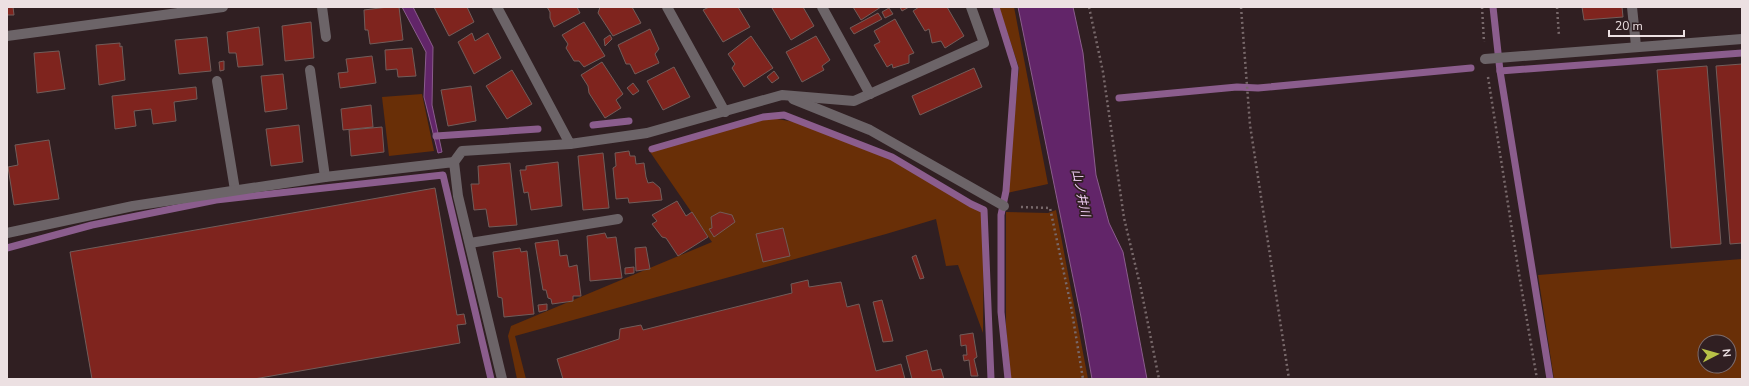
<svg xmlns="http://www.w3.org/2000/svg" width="1749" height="386" font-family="'Nunito Sans','Noto Sans JP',sans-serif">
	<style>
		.green { fill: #692f07; fill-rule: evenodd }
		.water { fill: #622569; stroke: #8b5d8d }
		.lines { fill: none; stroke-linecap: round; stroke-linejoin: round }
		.stream { stroke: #8b5d8d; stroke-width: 7 }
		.building { fill: #7f241e; stroke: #725d5a }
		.path { stroke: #78696b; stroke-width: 2.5; stroke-dasharray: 2 3; stroke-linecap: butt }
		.street { stroke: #6c6468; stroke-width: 10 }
		.labels { text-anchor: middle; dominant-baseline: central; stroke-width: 3.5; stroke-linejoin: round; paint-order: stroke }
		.water-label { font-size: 12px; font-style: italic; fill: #f4d1f7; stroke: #301f22 }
	</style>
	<rect width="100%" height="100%" fill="#301f22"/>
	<!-- green -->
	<g class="green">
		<path d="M999,7H1014L1048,184L1007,193L1019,68Z"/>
		<path d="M422,94L434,151L389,156L382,97Z"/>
		<path d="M771,118L807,124L899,163L984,211L983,333L958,265L946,266L936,219L886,234L515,336L526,379H517L508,336L511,326L712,242L648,149Z"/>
		<path d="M1056,210L1088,379H1010L1006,326V212L1048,213Z"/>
		<path d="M1742,259V379H1554L1538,275ZM1705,342H1729V366H1705Z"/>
	</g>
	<!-- water -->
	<g class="water">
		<path d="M402,7H413L433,47L432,105L442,152L438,153L424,97L426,52Z"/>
		<path d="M1018,7H1073L1083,53L1096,175L1109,223L1123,252L1147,379H1092L1081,317Z"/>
	</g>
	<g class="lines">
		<!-- stream -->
		<g class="stream">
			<path d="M996,7L1015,68L1006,191L1001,215V312L1008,379"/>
			<path d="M1493,7L1500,71L1550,379"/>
			<path d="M1500,71L1742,53"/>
			<path d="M1119,98L1237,87L1258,88L1471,68"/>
			<path d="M593,125L629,121"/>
			<path d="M436,136L538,129"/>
			<path d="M652,149L763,117L784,115L892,157L971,204L984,210L991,379"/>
			<path d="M7,248L92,225L216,200L443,175L491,379"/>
		</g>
	</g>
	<!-- building -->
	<g class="building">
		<path d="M7,7H13L14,15H7Z"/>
		<path d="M388,7H399L403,40L370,44L368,30H365L364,10Z"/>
		<path d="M434,7H467L474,22L449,36Z"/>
		<path d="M547,7H577L580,13L554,27L550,18V12Z"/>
		<path d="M600,7H632L641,23L613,36L598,13Z"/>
		<path d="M709,7H738L750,27L723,42L703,10Z"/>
		<path d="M774,7H803L814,26L791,40L772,8Z"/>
		<path d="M853,7H881L861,20Z"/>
		<path d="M900,7H909L902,11Z"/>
		<path d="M919,7H947L964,36L945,48L941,41L932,43L929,29L925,31L913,11Z"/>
		<path d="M1582,7H1622L1623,17L1584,20Z"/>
		<path d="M889,8L893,14L885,18L882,12Z"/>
		<path d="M878,13L882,19L854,34L850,28Z"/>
		<path d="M895,19L914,53L909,55V63L893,68L892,64L887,67L874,45L880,42L874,31Z"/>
		<path d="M311,22L314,58L285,61L282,26Z"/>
		<path d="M584,22L605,56L584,67L579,61H574L566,48L568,44L562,35Z"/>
		<path d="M259,27L263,65L238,67L236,53H229L227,32Z"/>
		<path d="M650,29L659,49L655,54L659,63L635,74L630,64H626L618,45Z"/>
		<path d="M472,33L475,41L488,33L501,58L474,74L458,42Z"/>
		<path d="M610,35L612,39L605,46L604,39Z"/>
		<path d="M751,36L773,68L744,87L732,68L735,64L728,54Z"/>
		<path d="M816,36L830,60L822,66L824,70L802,82L786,52Z"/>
		<path d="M207,37L211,71L179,74L175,40Z"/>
		<path d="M120,43V47L122,46L125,80L99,85L96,45Z"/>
		<path d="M412,48L416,76L398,77L397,69L386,70L385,50Z"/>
		<path d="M59,51L65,89L37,93L34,53Z"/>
		<path d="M372,56L376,83L340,88L338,73L348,72L346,59Z"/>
		<path d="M224,61V70L220,71L219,62Z"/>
		<path d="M602,62L623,94L616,100L621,108L605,118L589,93L588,86L581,75Z"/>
		<path d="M1742,64V243L1730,244L1716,66Z"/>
		<path d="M1707,66L1721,244L1671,248L1657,70Z"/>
		<path d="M674,67L690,97L663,110L647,81Z"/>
		<path d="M974,68L982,87L920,115L912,96Z"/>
		<path d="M512,70L532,104L507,119L486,86Z"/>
		<path d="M774,71L779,78L772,83L767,77Z"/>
		<path d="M283,74L287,109L265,112L261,76Z"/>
		<path d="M633,83L639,91L633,95L627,88Z"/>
		<path d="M471,86L476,121L448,126L441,90Z"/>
		<path d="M196,87L197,99L174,102L176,121L153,124L151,109L134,111L136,126L115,129L112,96Z"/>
		<path d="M371,105L373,127L343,130L341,109Z"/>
		<path d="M299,125L303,162L271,166L266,129Z"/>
		<path d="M382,127L384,152L351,156L349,130Z"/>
		<path d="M49,140L59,199L14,205L8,167L18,165L15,145Z"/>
		<path d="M629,151L630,156H635L636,164L644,163L646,177L648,183L653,182L660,188L662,200L629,203L628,198L616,199L613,168L616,166L615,153Z"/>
		<path d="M603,153L609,208L583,210L578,156Z"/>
		<path d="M558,162L562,206L531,210L528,192L524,193L520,170H526V166Z"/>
		<path d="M510,163L517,225L489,227L486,209L474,210L471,184H479L478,166Z"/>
		<path d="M435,188L457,315L464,314L466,324L457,325L460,343L254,379H92L70,252Z"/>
		<path d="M677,201L686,216L692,212L708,237L678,256L666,238L662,237L652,224L657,221L652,215Z"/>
		<path d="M720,212L732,215L735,222L714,237L709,229L712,228L711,217Z"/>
		<path d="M783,228L790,256L763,262L756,234Z"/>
		<path d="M605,233L607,238L616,237L622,278L590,281L587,236Z"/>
		<path d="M558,240L560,256L567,255L569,267L577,265L581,296H573V301L552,304L551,299L548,298L546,290H543L535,243Z"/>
		<path d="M646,247L650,269L636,271L635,248Z"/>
		<path d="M520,248L521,252L527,251L534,314L504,317L502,298L498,297L493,252Z"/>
		<path d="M916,255L924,278L920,279L912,257Z"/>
		<path d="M634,267V273L625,274V268Z"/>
		<path d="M808,280L809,287L841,282L847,307L859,304L876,371L901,364L905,379H563L557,359L619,339L620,329L641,325L643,330L792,293L791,284Z"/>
		<path d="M882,300L893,341L883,342L873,302Z"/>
		<path d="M547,304V310L539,312L538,305Z"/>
		<path d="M973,333L977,357L974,359L978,376H971L969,360L964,361L963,355H967L966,345L961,346L960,335Z"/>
		<path d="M927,350L932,371L941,369L944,379H912L906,356Z"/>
	</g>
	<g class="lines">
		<!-- path -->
		<g class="path">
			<path d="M1089,7L1103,72L1124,218L1141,289L1159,379"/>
			<path d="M1241,7L1250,125L1289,379"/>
			<path d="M1482,7L1484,42"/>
			<path d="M1557,7L1559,36"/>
			<path d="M1488,77L1519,274L1537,379"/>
			<path d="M1021,207L1050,208L1071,306L1083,379"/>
		</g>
		<!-- street -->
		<g class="street">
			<path d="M322,7L326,37"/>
			<path d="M497,7L570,144L647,133L782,95L854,101L984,43L971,7"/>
			<path d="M667,7L725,112"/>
			<path d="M822,7L870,94"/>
			<path d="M1632,7L1636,46"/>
			<path d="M7,36L223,7"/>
			<path d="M1485,59L1742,39"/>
			<path d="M310,70L325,177"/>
			<path d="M217,81L235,190"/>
			<path d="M793,99L870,130L1004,206"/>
			<path d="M454,162L462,151L570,144"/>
			<path d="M7,233L133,206L325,177L454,162L458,196L502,379"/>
			<path d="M470,243L618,219"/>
		</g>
	</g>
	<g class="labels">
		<!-- water labels -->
		<g class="water-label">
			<text transform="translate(1081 193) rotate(78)">山ノ井川</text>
		</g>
	</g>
	<!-- border -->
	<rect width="1749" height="386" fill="none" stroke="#ece0e2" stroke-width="16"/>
	<!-- north arrow -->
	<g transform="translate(1717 354) rotate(84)"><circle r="19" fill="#301f22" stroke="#7b6c6f"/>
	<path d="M0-3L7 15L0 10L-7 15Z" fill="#b8c147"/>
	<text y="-6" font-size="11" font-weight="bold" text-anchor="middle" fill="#ece0e2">N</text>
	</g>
	<!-- scale -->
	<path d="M1609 30v6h75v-6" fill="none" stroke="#ece0e2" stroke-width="2"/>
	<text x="1615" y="30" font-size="12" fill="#ece0e2" stroke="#301f22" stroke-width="3" paint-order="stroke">20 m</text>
</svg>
